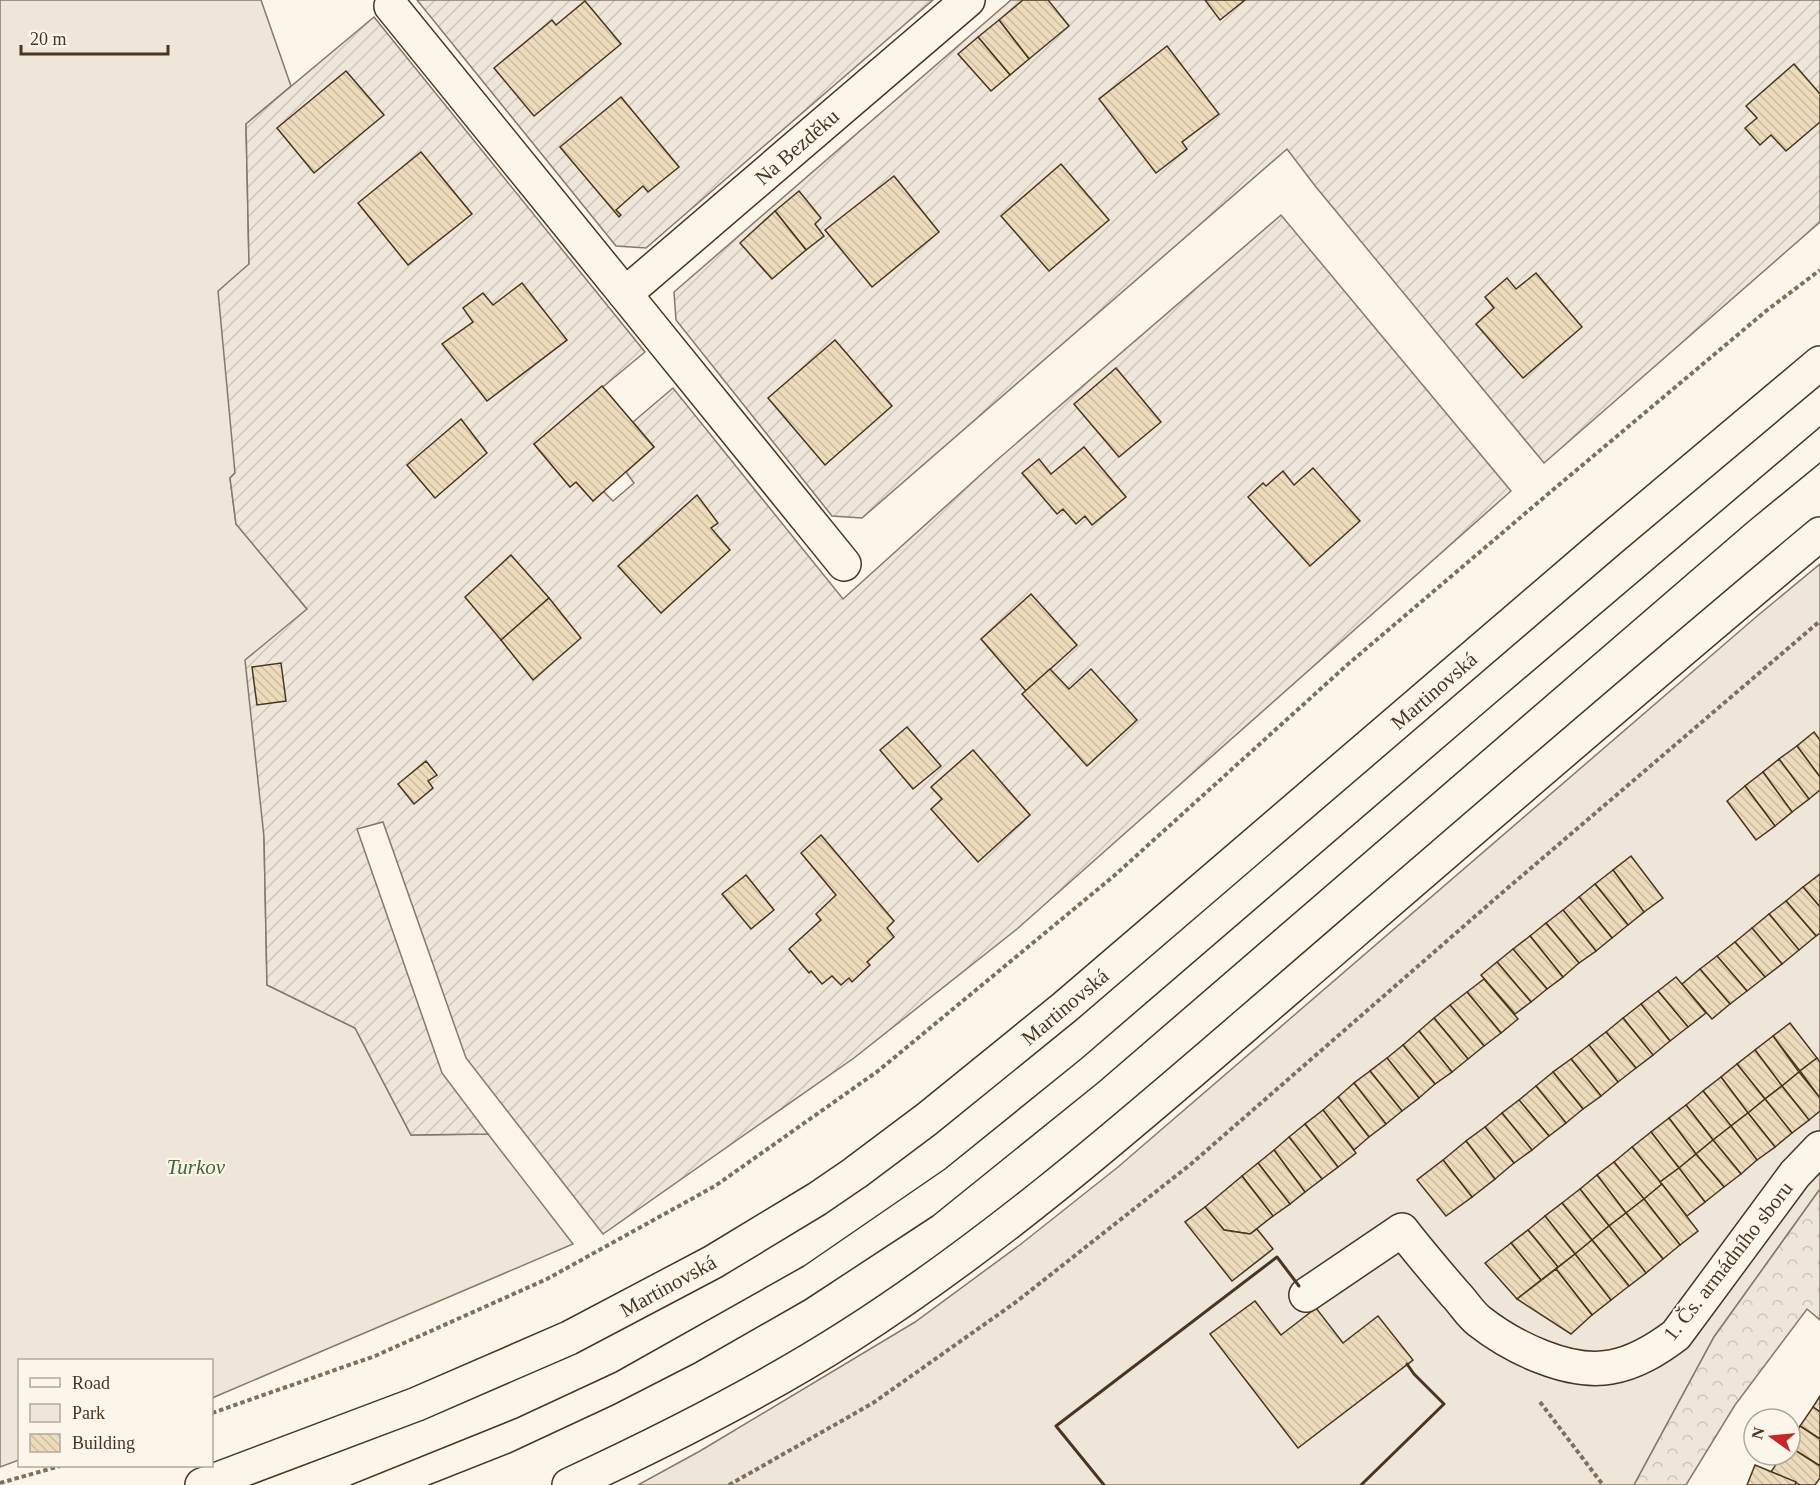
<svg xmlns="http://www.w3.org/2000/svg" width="1820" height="1485" font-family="'Times New Roman',serif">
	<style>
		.green { fill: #ede6d9; stroke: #887966; stroke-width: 1.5 }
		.forest { fill: url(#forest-crowns); stroke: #887966; stroke-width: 1.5 }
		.garden { fill: url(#garden-furrows); stroke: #887966; stroke-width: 1.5 }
		.building { fill: url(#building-back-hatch); stroke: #4a3520; stroke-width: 1.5 }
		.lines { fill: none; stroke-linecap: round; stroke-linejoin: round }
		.street-casing { stroke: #4a3520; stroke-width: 36 }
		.secondary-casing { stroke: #4a3520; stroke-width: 36 }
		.path { stroke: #7f6f5c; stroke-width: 4; stroke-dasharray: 4.5 3; stroke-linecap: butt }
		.street { stroke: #fbf6e9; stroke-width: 33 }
		.secondary { stroke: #fbf6e9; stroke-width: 33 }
		.tram { stroke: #4a3520; stroke-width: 1.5 }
		.wall { stroke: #4a3520; stroke-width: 3 }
		.labels { text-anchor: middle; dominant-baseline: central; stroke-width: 4.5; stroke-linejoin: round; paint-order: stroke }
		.street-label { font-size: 21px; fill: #4a3520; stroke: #fbf6e9 }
		.park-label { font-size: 21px; font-style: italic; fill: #436837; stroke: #fbf6e9 }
	</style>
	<defs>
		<pattern id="forest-crowns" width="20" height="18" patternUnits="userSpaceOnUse" patternTransform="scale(1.5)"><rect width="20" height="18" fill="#ede6d9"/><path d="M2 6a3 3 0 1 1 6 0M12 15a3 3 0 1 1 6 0" fill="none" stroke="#cdc6ba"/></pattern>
		<pattern id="garden-furrows" width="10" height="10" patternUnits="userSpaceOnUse" patternTransform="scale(1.5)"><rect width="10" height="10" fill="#ede6d9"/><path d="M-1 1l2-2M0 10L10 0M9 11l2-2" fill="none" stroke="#cdc6ba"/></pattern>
		<pattern id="building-back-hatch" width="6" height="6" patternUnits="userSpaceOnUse" patternTransform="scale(1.5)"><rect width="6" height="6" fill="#ecdcbc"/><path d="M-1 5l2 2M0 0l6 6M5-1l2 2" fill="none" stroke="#ccbda1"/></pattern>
	</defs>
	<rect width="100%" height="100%" fill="#fbf6e9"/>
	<!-- green -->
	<g class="green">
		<path d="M0,0H261L291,86L246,124L249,264L235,473L230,478L236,524L307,609L264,837L267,985L355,1028L411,1135L488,1134L573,1244L212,1398V1360H20L19,1460L0,1467Z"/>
		<path d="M1820,564V1189L1714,1337L1634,1485H638L700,1451L915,1322L1021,1244L1118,1167L1756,617Z"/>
	</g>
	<!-- forest -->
	<path class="forest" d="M1820,1189V1320L1807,1309L1735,1405L1686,1485H1634L1714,1337Z"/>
	<!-- garden -->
	<g class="garden">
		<path d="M417,0H933L646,248L616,246Z"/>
		<path d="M1011,0H1820V222L1544,463L1316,187L1287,149L862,518L832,516L676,320L674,292Z"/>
		<path d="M374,17L645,352L534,444L570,487L576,482L593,501L603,491L613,501L634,483L626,472L654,447L633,422L673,388L843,599L997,460L1281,215L1511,491L1017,929L854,1058L603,1234L466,1058L383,822L357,829L442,1073L488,1134L411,1135L355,1028L267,985L264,837L245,660L307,609L236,524L230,478L235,473L218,291L249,264L246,124Z"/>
	</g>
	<!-- building -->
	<g class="building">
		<path d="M1023,0H1048L1069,26L1029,59L999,20Z"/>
		<path d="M1205,0H1245L1220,20Z"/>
		<path d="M585,1L621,44L534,116L494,68L552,20L556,25Z"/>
		<path d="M999,20L1029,59L1010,75L978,37Z"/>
		<path d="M978,37L1010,75L991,91L958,54Z"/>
		<path d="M1167,46L1219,114L1182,142L1187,149L1156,173L1099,99Z"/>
		<path d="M1794,64L1820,94V122L1786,151L1771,135L1760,145L1745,128L1757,118L1746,106Z"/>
		<path d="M346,71L384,115L314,173L277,128Z"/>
		<path d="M621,97L679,167L648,192L643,186L616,210L621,215L619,217L560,147Z"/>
		<path d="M421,152L472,214L408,265L358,203Z"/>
		<path d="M1061,164L1109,220L1049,271L1001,216Z"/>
		<path d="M894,176L939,232L872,287L825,230Z"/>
		<path d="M799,191L821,218L815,224L824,236L806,250L775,211Z"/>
		<path d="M775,211L806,250L772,279L740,243Z"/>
		<path d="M1536,273L1582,327L1523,378L1476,324L1494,308L1485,297L1507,278L1516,289Z"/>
		<path d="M522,283L567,340L487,401L442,344L473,322L463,308L483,293L493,305Z"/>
		<path d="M835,340L892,406L825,465L768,398Z"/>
		<path d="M1116,368L1161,422L1119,457L1074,404Z"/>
		<path d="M602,386L654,447L593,501L576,482L570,487L534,444Z"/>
		<path d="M461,419L487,453L435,498L407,465Z"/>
		<path d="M1084,447L1126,497L1092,525L1085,516L1076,524L1063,509L1057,514L1022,473L1039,459L1051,474Z"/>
		<path d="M1313,468L1360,521L1310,566L1248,497L1263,483L1266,486L1283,471L1294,485Z"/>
		<path d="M697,495L718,523L711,528L730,550L661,613L618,566Z"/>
		<path d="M511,555L549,598L501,640L465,597Z"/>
		<path d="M1031,594L1077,645L1026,691L981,639Z"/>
		<path d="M549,598L581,638L533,680L501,640Z"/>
		<path d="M281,663L286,701L257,705L252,667Z"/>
		<path d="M1050,669L1069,689L1091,669L1137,720L1087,766L1022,694Z"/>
		<path d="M907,727L941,766L913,789L880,750Z"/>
		<path d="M1814,732L1820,740V777L1797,746Z"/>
		<path d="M1797,746L1820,777V790L1809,799L1779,759Z"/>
		<path d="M973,750L1030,815L978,862L931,809L942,799L931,787Z"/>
		<path d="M1779,759L1809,799L1792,812L1763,772Z"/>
		<path d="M426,761L437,775L428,781L433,788L414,804L398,784Z"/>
		<path d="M1763,772L1792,812L1775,826L1745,786Z"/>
		<path d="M1745,786L1775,826L1756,840L1727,801Z"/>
		<path d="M821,835L894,921L887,928L894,937L867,962L870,965L852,982L849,978L841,985L832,976L822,984L811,971L809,973L789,949L821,920L816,914L836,895L801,853Z"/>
		<path d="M1631,856L1663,898L1644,912L1613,870Z"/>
		<path d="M1613,870L1644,912L1628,925L1595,884Z"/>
		<path d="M1820,874V907L1803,887Z"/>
		<path d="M746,875L774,910L751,929L722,894Z"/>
		<path d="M1595,884L1628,925L1612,938L1579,897Z"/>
		<path d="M1803,887L1820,907V933L1816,936L1786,901Z"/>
		<path d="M1579,897L1612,938L1596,951L1563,910Z"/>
		<path d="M1786,901L1816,936L1799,950L1769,914Z"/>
		<path d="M1563,910L1596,951L1579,963L1546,923Z"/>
		<path d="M1769,914L1799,950L1782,964L1752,928Z"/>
		<path d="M1546,923L1579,963L1563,977L1530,936Z"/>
		<path d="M1752,928L1782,964L1765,977L1735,942Z"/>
		<path d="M1530,936L1563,977L1547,989L1513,949Z"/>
		<path d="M1735,942L1765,977L1747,991L1717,956Z"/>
		<path d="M1513,949L1547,989L1531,1002L1497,962Z"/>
		<path d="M1717,956L1747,991L1730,1004L1700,969Z"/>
		<path d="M1497,962L1531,1002L1515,1014L1481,975Z"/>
		<path d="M1700,969L1730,1004L1712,1019L1682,984Z"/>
		<path d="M1676,977L1706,1013L1688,1027L1658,991Z"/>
		<path d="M1484,979L1518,1019L1501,1033L1467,992Z"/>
		<path d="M1658,991L1688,1027L1670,1041L1641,1004Z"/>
		<path d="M1467,992L1501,1033L1484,1046L1450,1005Z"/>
		<path d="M1641,1004L1670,1041L1653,1055L1623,1018Z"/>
		<path d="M1450,1005L1484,1046L1468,1059L1434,1018Z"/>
		<path d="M1434,1018L1468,1059L1452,1072L1419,1031Z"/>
		<path d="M1623,1018L1653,1055L1636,1068L1606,1032Z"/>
		<path d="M1790,1023L1817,1058L1800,1071L1773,1036Z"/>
		<path d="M1419,1031L1452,1072L1435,1084L1403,1045Z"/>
		<path d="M1606,1032L1636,1068L1618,1082L1589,1045Z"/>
		<path d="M1773,1036L1799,1072L1782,1086L1755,1050Z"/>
		<path d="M1403,1045L1435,1084L1419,1098L1387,1058Z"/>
		<path d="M1589,1045L1618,1082L1601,1096L1571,1059Z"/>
		<path d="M1755,1050L1782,1086L1765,1099L1737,1064Z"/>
		<path d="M1387,1058L1419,1098L1402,1111L1370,1071Z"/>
		<path d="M1817,1058L1820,1062V1098L1800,1071Z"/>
		<path d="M1571,1059L1601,1096L1583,1109L1553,1072Z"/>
		<path d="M1737,1064L1765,1099L1748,1113L1721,1077Z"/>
		<path d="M1370,1071L1402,1111L1386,1124L1354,1083Z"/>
		<path d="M1553,1072L1583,1109L1566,1123L1536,1086Z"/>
		<path d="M1799,1072L1820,1098V1111L1809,1120L1782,1086Z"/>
		<path d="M1721,1077L1748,1113L1731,1126L1703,1091Z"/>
		<path d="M1354,1083L1386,1124L1369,1137L1338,1097Z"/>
		<path d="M1536,1086L1566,1123L1549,1136L1519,1100Z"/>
		<path d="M1782,1086L1809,1120L1792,1133L1765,1099Z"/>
		<path d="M1703,1091L1731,1126L1713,1140L1686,1105Z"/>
		<path d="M1338,1097L1369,1137L1354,1150L1323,1110Z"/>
		<path d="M1765,1099L1792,1133L1775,1147L1748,1113Z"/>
		<path d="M1519,1100L1549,1136L1532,1150L1502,1113Z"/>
		<path d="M1686,1105L1713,1140L1696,1154L1669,1118Z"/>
		<path d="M1323,1110L1356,1153L1338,1167L1305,1124Z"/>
		<path d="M1502,1113L1532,1150L1514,1163L1485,1127Z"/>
		<path d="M1748,1113L1775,1147L1757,1160L1731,1126Z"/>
		<path d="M1669,1118L1696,1154L1679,1168L1651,1132Z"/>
		<path d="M1305,1124L1338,1167L1322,1179L1289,1137Z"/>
		<path d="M1731,1126L1757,1160L1741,1174L1713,1140Z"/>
		<path d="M1485,1127L1514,1163L1495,1179L1466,1141Z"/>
		<path d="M1651,1132L1679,1168L1660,1182L1632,1147Z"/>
		<path d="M1289,1137L1322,1179L1305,1192L1274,1150Z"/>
		<path d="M1713,1140L1741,1174L1724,1187L1696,1154Z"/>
		<path d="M1466,1141L1495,1179L1472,1197L1443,1160Z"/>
		<path d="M1632,1147L1662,1184L1644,1199L1614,1162Z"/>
		<path d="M1274,1150L1305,1192L1290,1204L1258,1163Z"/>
		<path d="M1696,1154L1724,1187L1705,1202L1679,1168Z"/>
		<path d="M1443,1160L1472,1197L1446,1216L1417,1180Z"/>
		<path d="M1614,1162L1644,1199L1626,1213L1597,1175Z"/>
		<path d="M1258,1163L1290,1204L1273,1216L1242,1176Z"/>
		<path d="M1679,1168L1705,1202L1687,1216L1660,1182Z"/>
		<path d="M1597,1175L1626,1213L1609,1226L1580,1189Z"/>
		<path d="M1242,1176L1273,1216L1250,1234L1224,1230L1205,1207Z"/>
		<path d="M1662,1184L1698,1231L1680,1245L1644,1199Z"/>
		<path d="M1580,1189L1609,1226L1592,1240L1562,1203Z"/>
		<path d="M1644,1199L1680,1245L1663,1259L1626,1213Z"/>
		<path d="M1562,1203L1592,1240L1575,1254L1545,1216Z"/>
		<path d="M1205,1207L1224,1230L1250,1234L1257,1229L1273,1249L1232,1281L1185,1222Z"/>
		<path d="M1626,1213L1663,1259L1646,1273L1609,1226Z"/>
		<path d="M1545,1216L1575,1254L1558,1267L1528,1230Z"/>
		<path d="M1609,1226L1646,1273L1629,1286L1592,1240Z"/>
		<path d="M1528,1230L1558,1267L1541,1280L1511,1243Z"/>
		<path d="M1592,1240L1629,1286L1611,1300L1575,1254Z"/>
		<path d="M1511,1243L1541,1280L1517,1299L1485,1263Z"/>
		<path d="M1575,1254L1611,1300L1592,1315L1556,1269Z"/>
		<path d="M1556,1269L1592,1315L1571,1334L1517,1299Z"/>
		<path d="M1255,1301L1281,1335L1316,1308L1343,1343L1378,1316L1413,1360L1298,1448L1210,1334Z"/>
		<path d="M1820,1396V1412L1813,1407Z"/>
		<path d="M1813,1407L1820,1412V1439L1800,1426Z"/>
		<path d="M1800,1426L1820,1439V1466L1790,1447V1442Z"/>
		<path d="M1790,1447L1820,1466V1478L1815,1485H1800L1771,1472L1782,1455H1790Z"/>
		<path d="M1755,1465L1796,1482L1795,1485H1747Z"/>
	</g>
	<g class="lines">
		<!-- street casing -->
		<g class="street-casing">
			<g id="street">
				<path d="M391,6L625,294"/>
				<path d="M844,564L625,294L968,0"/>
				<path d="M1306,1295L1402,1230C1419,1252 1437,1273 1455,1294C1463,1302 1470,1314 1479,1321C1512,1347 1569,1375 1611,1367C1635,1363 1656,1350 1676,1335L1795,1174L1820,1148"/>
			</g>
		</g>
		<!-- secondary casing -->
		<g class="secondary-casing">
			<g id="secondary">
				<path d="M202,1485L417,1404L569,1338L713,1262L817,1199L855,1173L927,1119L1065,1007L1607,542L1820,363"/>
				<path d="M569,1485C664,1441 760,1393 849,1336C1007,1235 1148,1109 1290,987C1466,835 1641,683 1820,534"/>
			</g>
		</g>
		<!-- path -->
		<g class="path">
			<path d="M1540,1402L1603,1485"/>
			<path d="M212,1413L375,1356L547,1279L715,1186L878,1071L1115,875L1347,665L1548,494L1766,311L1820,270"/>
			<path d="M0,1483L60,1466"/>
			<path d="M729,1485L873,1403L1016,1302L1191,1164L1503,892L1820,621"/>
		</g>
		<!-- street -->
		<use href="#street" class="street"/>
		<!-- secondary -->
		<use href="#secondary" class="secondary"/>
		<!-- tram -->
		<g class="tram">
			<path d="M351,1485L517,1418L616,1372L804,1266L945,1169L1081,1059L1487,710L1820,427"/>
			<path d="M429,1485L510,1453L613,1405L695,1363L805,1300L933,1216L1099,1082L1748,522L1820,463"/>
		</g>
		<!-- wall -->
		<g class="wall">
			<path d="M1104,1485L1056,1426L1277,1257L1299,1286"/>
			<path d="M1361,1485L1444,1404L1414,1374L1407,1364"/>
		</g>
	</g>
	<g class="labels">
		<!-- street labels -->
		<g class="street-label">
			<text transform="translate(797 147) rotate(-41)">Na Bezděku</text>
			<text transform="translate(1434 691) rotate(-41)">Martinovská</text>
			<text transform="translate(1065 1007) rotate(-40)">Martinovská</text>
			<text transform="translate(1728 1261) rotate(-52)">1. Čs. armádního sboru</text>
			<text transform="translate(668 1286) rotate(-29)">Martinovská</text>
		</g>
		<!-- park labels -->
		<g class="park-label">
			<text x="196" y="1167">Turkov</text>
		</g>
	</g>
	<!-- legend -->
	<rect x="18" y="1359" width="195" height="108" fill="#fbf6e9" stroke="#b4a999" stroke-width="1.5"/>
	<rect x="30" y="1378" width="30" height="9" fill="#fbf6e9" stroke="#b4a999" stroke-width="1.5"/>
	<text x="72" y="1389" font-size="18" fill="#4a3520">Road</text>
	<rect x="30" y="1404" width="30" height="18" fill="#ede6d9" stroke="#b4a999" stroke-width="1.5"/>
	<text x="72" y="1419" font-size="18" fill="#4a3520">Park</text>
	<rect x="30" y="1434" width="30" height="18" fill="url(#building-back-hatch)" stroke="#b4a999" stroke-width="1.5"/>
	<text x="72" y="1449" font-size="18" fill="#4a3520">Building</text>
	<!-- north arrow -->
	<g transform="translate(1772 1437) rotate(285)"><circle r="28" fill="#fbf6e9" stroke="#b4a999" stroke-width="1.5"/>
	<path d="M0-4.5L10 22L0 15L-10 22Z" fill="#c62828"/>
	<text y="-9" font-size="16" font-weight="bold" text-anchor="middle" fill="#4a3520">N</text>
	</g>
	<!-- scale -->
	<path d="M21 45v9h147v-9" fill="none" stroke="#4a3520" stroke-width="3"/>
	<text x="30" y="45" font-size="18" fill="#4a3520" stroke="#fbf6e9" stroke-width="4.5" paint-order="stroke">20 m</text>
</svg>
